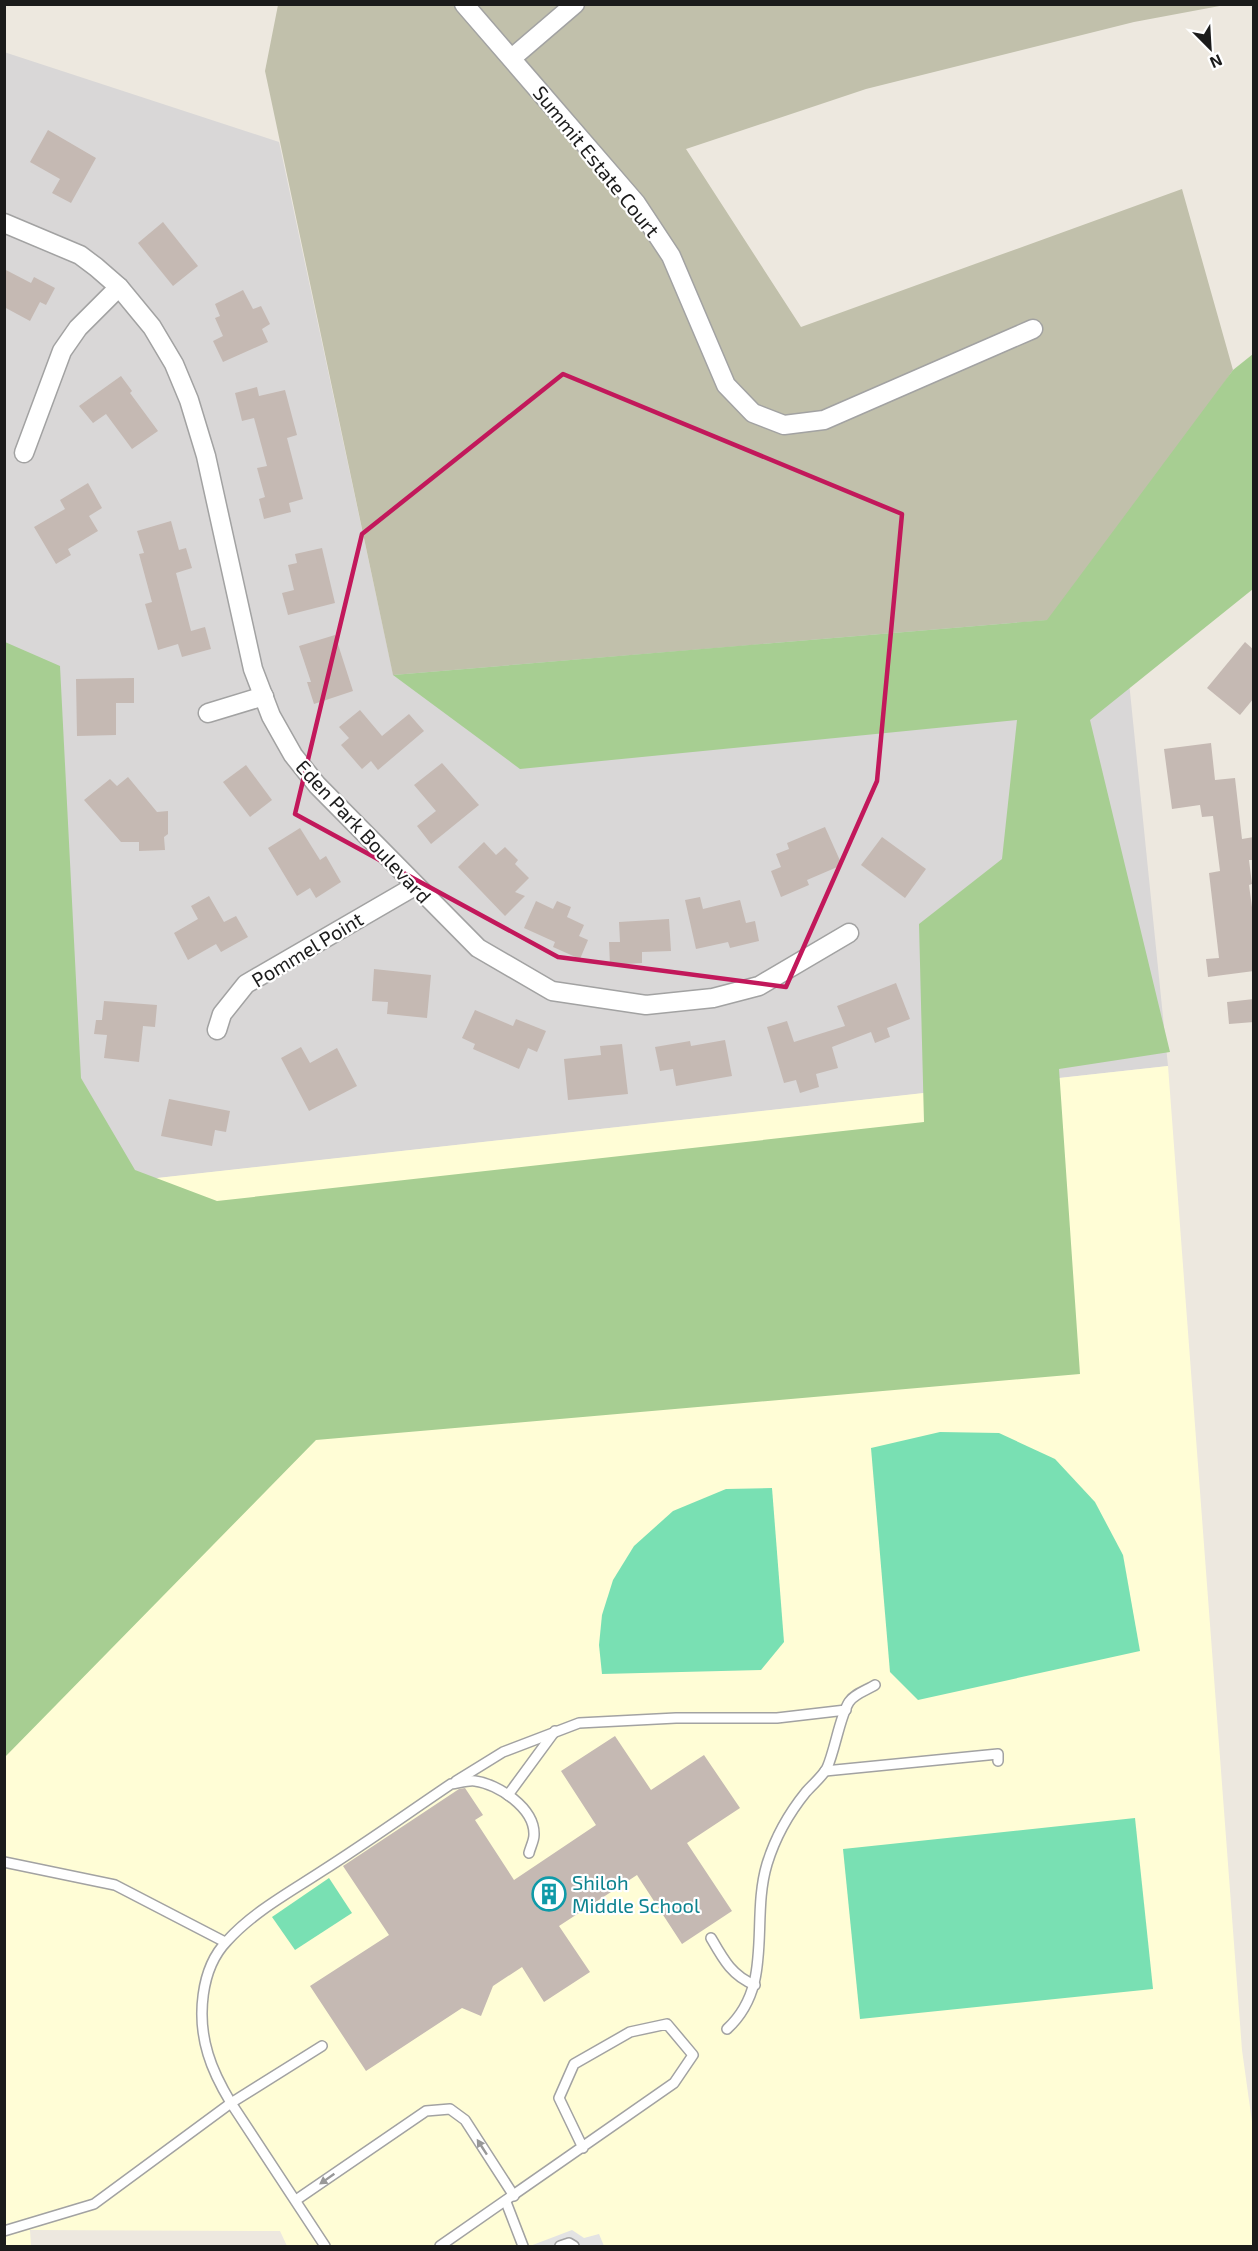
<svg xmlns="http://www.w3.org/2000/svg" width="1258" height="2251" font-family="'Exo 2',sans-serif">
	<style>
		.residential { fill: #d9d7d7 }
		.education { fill: #fffdd6 }
		.construction { fill: #c1c0ab }
		.forest { fill: #a7ce92 }
		.pitch { fill: #79e0b3 }
		.parking { fill: #e3e3e3 }
		.building { fill: #c5b9b3 }
		.lines { fill: none; stroke-linecap: round; stroke-linejoin: round }
		.lane-casing { stroke: #a2a2a2; stroke-width: 12 }
		.street-casing { stroke: #a2a2a2; stroke-width: 21 }
		.lane { stroke: #fff; stroke-width: 9 }
		.street { stroke: #fff; stroke-width: 18 }
		.oneway { fill: #989898 }
		.marked { fill: none; stroke: #c2185b; stroke-width: 4.5; stroke-linejoin: round }
		.labels { text-anchor: middle; dominant-baseline: central; stroke-width: 4.5; stroke-linejoin: round; paint-order: stroke }
		.street-label { font-size: 20px; fill: #1b1b1b; stroke: #fff }
		.culture-label { font-size: 20px; fill: #0d838f; stroke: #fff; text-anchor: start }
	</style>
	<rect width="100%" height="100%" fill="#ede8df"/>
	<!-- residential -->
	<path class="residential" d="M4,52L279,142L393,674L1122,613L1168,1066L5,1195Z"/>
	<!-- education -->
	<path class="education" d="M1168,1066L1242,2050L1253,2129V2246H287L280,2231L30,2230L31,2246H5L4,1195Z"/>
	<!-- construction -->
	<path class="construction" d="M278,5H1225L1134,22L866,89L686,149L801,327L1182,189L1233,370L1061,619L393,675L265,71Z"/>
	<!-- forest -->
	<path class="forest" d="M1253,354V589L1090,720L1170,1052L1059,1069L1080,1374L316,1440L5,1757V642L60,666L81,1078L135,1170L217,1201L924,1122L919,924L1002,859L1017,720L520,769L393,675L1047,620L1233,370Z"/>
	<!-- pitch -->
	<g class="pitch">
		<path d="M940,1432L999,1433L1055,1459L1095,1502L1123,1555L1140,1651L918,1700L890,1672L871,1448Z"/>
		<path d="M772,1488L784,1642L761,1670L602,1674L599,1645L602,1615L613,1580L634,1546L673,1511L726,1489Z"/>
		<path d="M1135,1818L1153,1989L860,2019L843,1849Z"/>
		<path d="M329,1878L352,1913L295,1950L272,1917Z"/>
	</g>
	<!-- parking -->
	<path class="parking" d="M572,2230L584,2238L599,2234L604,2246H530Z"/>
	<!-- building -->
	<g class="building">
		<path d="M48,130L96,158L71,203L52,193L60,179L30,162Z"/>
		<path d="M163,222L198,266L173,286L138,243Z"/>
		<path d="M4,269L31,283L34,277L55,288L46,305L40,302L30,321L4,307Z"/>
		<path d="M243,290L253,309L261,306L270,324L262,329L268,342L223,362L213,341L223,336L215,318L220,316L215,304Z"/>
		<path d="M121,376L132,391L130,393L158,431L132,449L106,414L93,423L79,406Z"/>
		<path d="M257,387L259,396L285,390L297,435L287,438L303,499L289,503L291,512L264,519L259,499L265,497L257,468L267,466L254,418L242,421L235,393Z"/>
		<path d="M88,483L102,508L89,516L98,531L68,549L71,555L56,564L34,527L65,509L60,500Z"/>
		<path d="M171,521L179,550L186,548L192,568L176,573L191,631L205,627L211,649L182,657L178,644L158,650L145,604L152,602L139,554L144,553L137,531Z"/>
		<path d="M322,548L335,603L288,615L282,593L294,590L288,565L297,563L295,554Z"/>
		<path d="M335,635L353,691L314,704L307,682H311L299,646Z"/>
		<path d="M1245,642L1254,650V698L1240,715L1207,688Z"/>
		<path d="M134,678V703H116V735L77,736L76,679Z"/>
		<path d="M360,710L382,736L409,714L424,731L378,770L371,761L362,769L341,745L349,738L339,727Z"/>
		<path d="M1211,743L1215,780L1235,778L1242,839L1254,837V860H1249L1252,884L1249,885L1254,922V971L1208,977L1206,959L1219,958L1209,873L1220,871L1213,816L1202,817L1200,805L1172,809L1164,749Z"/>
		<path d="M442,763L479,805L431,844L417,826L436,811L414,785Z"/>
		<path d="M246,765L272,800L250,817L223,782Z"/>
		<path d="M128,777L157,812L168,811V834L164,837L165,850L139,851V842H121L84,800L110,779L117,786Z"/>
		<path d="M825,827L842,865L807,880L809,885L781,897L771,871L781,867L776,854L789,849L787,843Z"/>
		<path d="M300,828L320,860L326,856L341,882L316,898L310,888L297,896L268,848Z"/>
		<path d="M882,837L926,869L905,898L861,865Z"/>
		<path d="M484,842L496,855L505,847L518,860L515,864L529,878L515,892L525,896L505,916L458,867Z"/>
		<path d="M209,896L224,922L236,916L248,937L221,952L216,944L188,960L174,933L198,919L191,906Z"/>
		<path d="M700,897L703,909L740,900L746,923L755,921L759,941L730,948L728,942L696,949L685,900Z"/>
		<path d="M536,901L553,909L557,901L571,907L567,917L584,925L579,936L588,940L580,959L553,947L555,942L524,928Z"/>
		<path d="M669,919L671,951L642,952V963L610,965L609,942H620L619,922Z"/>
		<path d="M374,969L431,975L427,1018L387,1014L388,1002L372,1001Z"/>
		<path d="M896,983L910,1019L887,1028L890,1037L875,1043L871,1032L832,1047L838,1068L816,1074L819,1087L800,1093L796,1080L784,1083L767,1027L787,1021L794,1042L845,1026L837,1006Z"/>
		<path d="M1254,999V1022L1229,1024L1227,1002Z"/>
		<path d="M104,1001L157,1005L155,1027L143,1026L139,1062L104,1058L107,1035L94,1034L96,1020H102Z"/>
		<path d="M475,1010L513,1026L516,1019L546,1031L537,1052L528,1048L519,1069L473,1049L475,1044L462,1038Z"/>
		<path d="M725,1040L732,1076L676,1086L673,1069L660,1071L655,1047L690,1041L691,1046Z"/>
		<path d="M622,1044L628,1094L568,1100L564,1059L601,1055L600,1046Z"/>
		<path d="M301,1047L310,1063L337,1048L357,1086L309,1111L281,1058Z"/>
		<path d="M169,1099L230,1111L226,1132L215,1130L212,1146L161,1136Z"/>
		<path d="M615,1736L651,1790L704,1755L740,1808L687,1843L732,1911L682,1944L637,1875L559,1926L590,1972L544,2002L522,1967L493,1986L481,2016L462,2008L366,2071L310,1986L389,1935L343,1866L459,1789L465,1788L483,1815L475,1820L514,1880L596,1825L561,1771Z"/>
	</g>
	<g class="lines">
		<!-- lane casing -->
		<g class="lane-casing">
			<g id="lane">
				<path d="M825,1771L998,1754V1761"/>
				<path d="M456,1781L503,1752L579,1723L676,1718H777L846,1710"/>
				<path d="M508,1795L555,1731"/>
				<path d="M4,1862L115,1885L225,1942"/>
				<path d="M711,1938C723,1959 732,1976 755,1985"/>
				<path d="M727,2029C775,1985 750,1921 767,1864C775,1838 789,1813 806,1792C813,1784 822,1777 827,1768C835,1750 840,1716 849,1702C854,1694 867,1690 875,1685"/>
				<path d="M296,2200L426,2111L450,2109L465,2120L514,2196"/>
				<path d="M506,2202L523,2246"/>
				<path d="M4,2231L94,2204L231,2103L322,2046"/>
				<path d="M325,2246L231,2103C222,2088 213,2071 208,2054C197,2018 200,1969 227,1941C253,1912 290,1892 322,1871C366,1843 408,1813 451,1784C459,1783 468,1780 475,1781C498,1784 535,1808 534,1835C534,1841 530,1848 529,1853"/>
				<path d="M440,2246L674,2083L693,2055L667,2024L630,2032L574,2064L559,2098L583,2148"/>
				<path d="M560,2246L569,2243L574,2246"/>
			</g>
		</g>
		<!-- street casing -->
		<g class="street-casing">
			<g id="street">
				<path d="M464,4L636,203L671,256L726,385L753,413L784,425L824,420L1033,329"/>
				<path d="M512,58L575,4"/>
				<path d="M4,223L80,255L96,267L119,287L152,327L174,364L189,400L206,456L253,669L271,716L293,755L317,785L478,948L552,991L646,1005L713,998L759,986L849,933"/>
				<path d="M24,453L62,351L78,328L119,287"/>
				<path d="M208,713L264,696"/>
				<path d="M217,1030L222,1014L246,984L415,886"/>
			</g>
		</g>
		<!-- lane -->
		<use href="#lane" class="lane"/>
		<!-- street -->
		<use href="#street" class="street"/>
	</g>
	<!-- one-way arrows -->
	<defs><path id="oneway-solid" d="M-6-.8H1V-3.2L6.5 0L1 3.2V.8H-6Z" transform="scale(1.5)"/></defs>
	<g class="oneway">
		<use href="#oneway-solid" transform="translate(482 2147) rotate(-123)"/>
		<use href="#oneway-solid" transform="translate(327 2179) rotate(145)"/>
	</g>
	<!-- marked area -->
	<path class="marked" d="M563,374L902,514L877,781L786,987L558,957L295,814L362,534Z"/>
	<!-- icons -->
	<defs>
		<g id="building-ring" transform="scale(1.725)"><circle r="9.5" fill="#fff" stroke="#0f9aa8" stroke-width="1.5"/><path d="M-4-6H4V6H1V3H-1V6H-4ZM-2.5-4.3h1.7v1.8h-1.7ZM.8-4.3h1.7v1.8H.8ZM-2.5-1h1.7V.8h-1.7ZM.8-1h1.7V.8H.8Z" fill="#0f9aa8"/></g>
	</defs>
	<g fill-rule="evenodd">
		<use href="#building-ring" x="549" y="1894"/>
	</g>
	<g class="labels">
		<!-- street labels -->
		<g class="street-label">
			<text transform="translate(597 161) rotate(51)">Summit Estate Court</text>
			<text transform="translate(364 831) rotate(47)">Eden Park Boulevard</text>
			<text transform="translate(307 949) rotate(-31)">Pommel Point</text>
		</g>
		<!-- culture labels -->
		<g class="culture-label">
			<text x="572" y="1882">Shiloh<tspan x="572" dy="23">Middle School</tspan></text>
		</g>
	</g>
	<!-- border -->
	<rect width="1258" height="2251" fill="none" stroke="#1b1b1b" stroke-width="12"/>
	<!-- north arrow -->
	<g transform="translate(1210 48) rotate(156)" stroke="#ffffff" stroke-width="4.5" paint-order="stroke">
	<path d="M0-4.5L10 22L0 15L-10 22Z" fill="#1b1b1b"/>
	<text y="-9" font-size="16" font-weight="bold" text-anchor="middle" fill="#1b1b1b">N</text>
	</g>
</svg>
